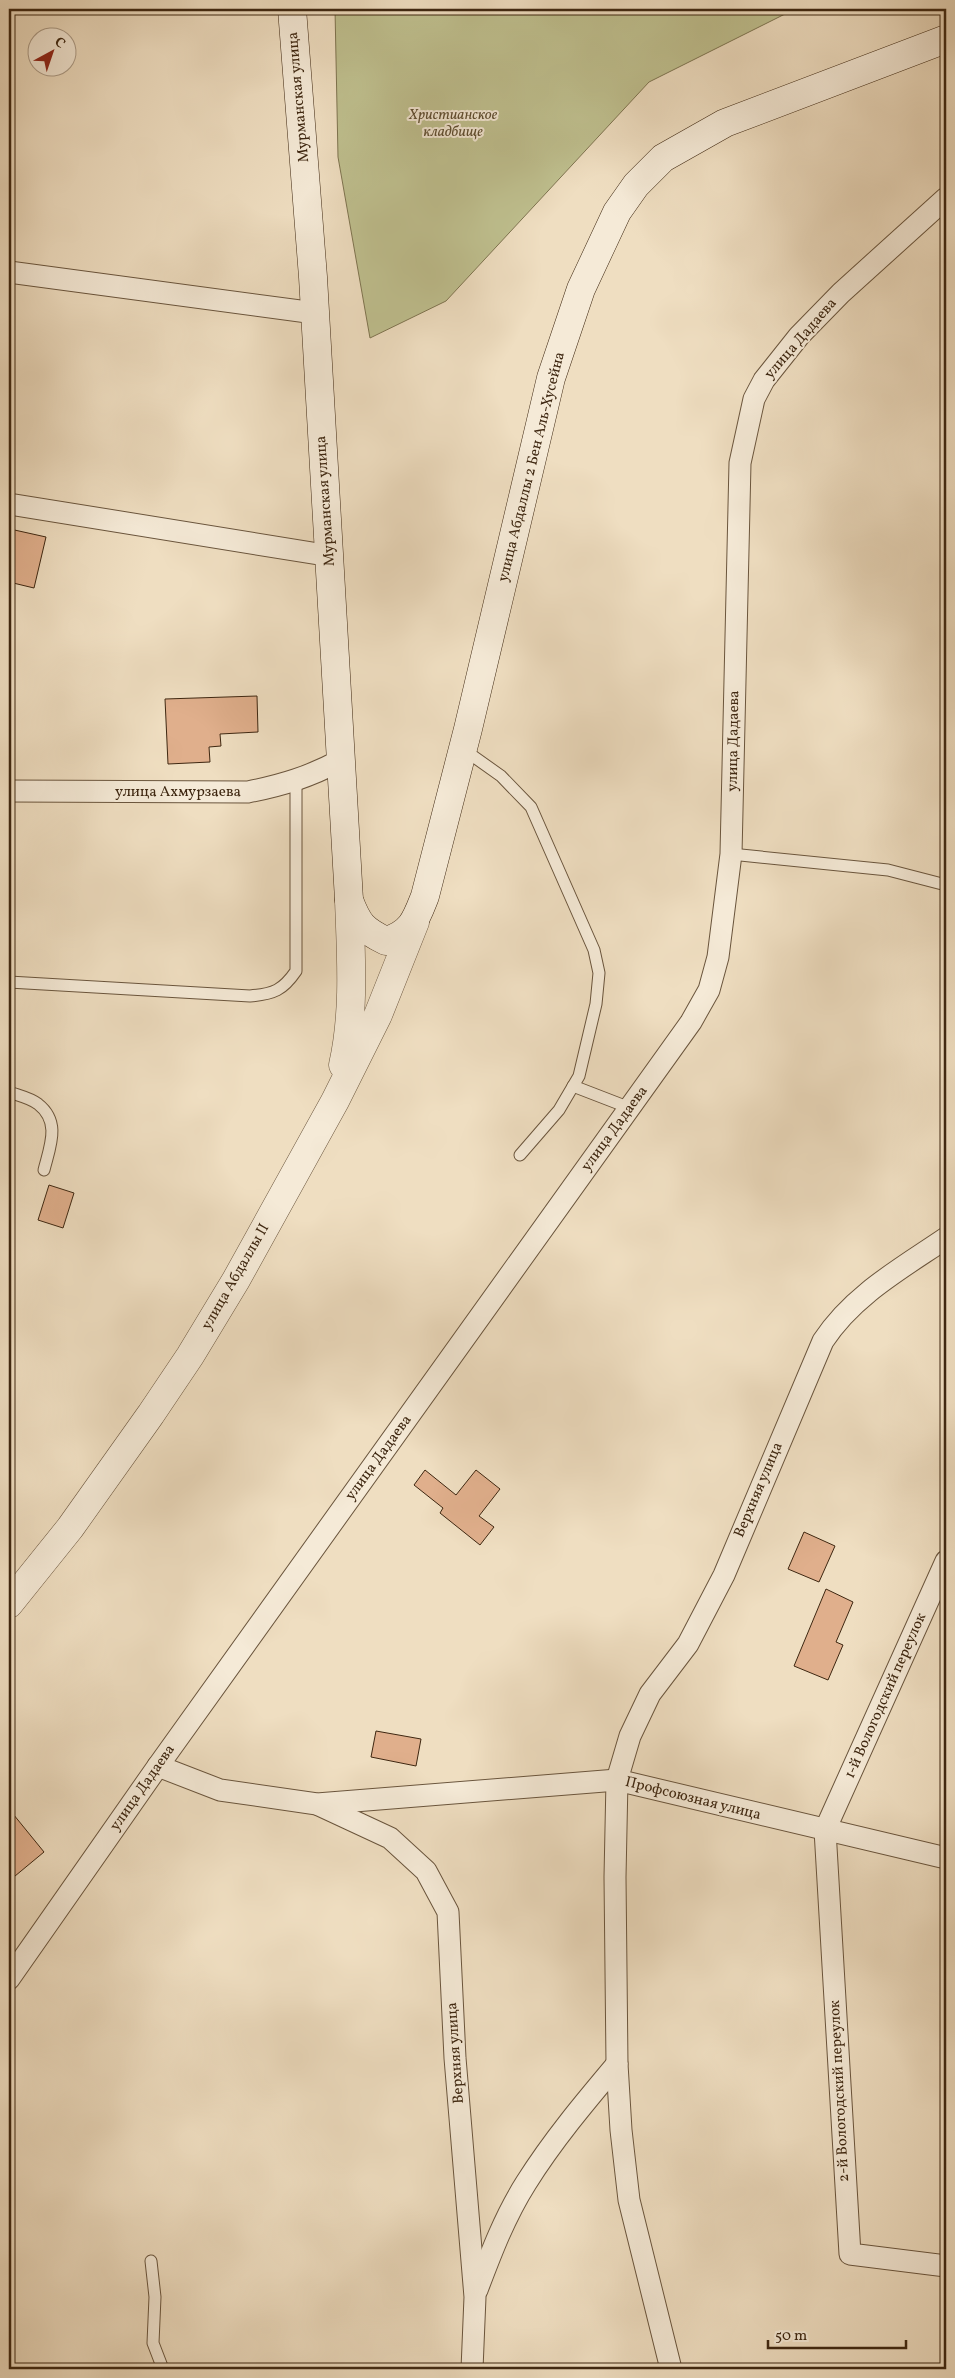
<svg xmlns="http://www.w3.org/2000/svg" width="955" height="2378" font-family="Vollkorn,serif">
	<style>
		.green { fill: #bfc08f; stroke: #7e7450 }
		.building { fill: #e0af8c; stroke: #3e2711 }
		.lines { fill: none; stroke-linecap: round; stroke-linejoin: round }
		.service-casing { stroke: #6a553d; stroke-width: 13 }
		.minor-casing { stroke: #6a553d; stroke-width: 23 }
		.tertiary-casing { stroke: #6a553d; stroke-width: 29 }
		.secondary-casing { stroke: #3e2711; stroke-width: 29 }
		.service { stroke: #f5ead7; stroke-width: 11 }
		.minor { stroke: #f5ead7; stroke-width: 21 }
		.tertiary { stroke: #f5ead7; stroke-width: 28 }
		.secondary { stroke: #f5ead7; stroke-width: 28 }
		.labels { text-anchor: middle; dominant-baseline: central; stroke-width: 4; stroke-linejoin: round; paint-order: stroke }
		.street-label { font-size: 15px; fill: #3e2711; stroke: #f5ead7 }
		.park-label { font-size: 15px; font-style: italic; fill: #5e4d30; stroke: #f5ead7 }
	</style>
	<rect width="100%" height="100%" fill="#efdec1"/>
	<filter id="stains"><feTurbulence type="fractalNoise" baseFrequency=".004" numOctaves="4"/><feColorMatrix values="0 0 0 0 .2 0 0 0 0 .09 0 0 0 0 .02 0 0 0 .5 -.17"/></filter>
	<radialGradient id="worn" r=".72"><stop offset=".6" stop-color="#630" stop-opacity="0"/><stop offset="1" stop-color="#630" stop-opacity=".3"/></radialGradient>
	<!-- green -->
	<path class="green" d="M335,9H795L649,82L446,301L370,338L338,157Z"/>
	<!-- building -->
	<g class="building">
		<path d="M10,529L46,537L34,588L9,582Z"/>
		<path d="M257,696L258,732L220,734L221,746L209,747L210,762L168,764L165,699Z"/>
		<path d="M49,1185L74,1193L63,1228L38,1220Z"/>
		<path d="M425,1470L456,1495L476,1470L500,1489L479,1516L494,1527L480,1545L440,1513L443,1508L414,1485Z"/>
		<path d="M804,1532L835,1546L819,1582L788,1569Z"/>
		<path d="M826,1589L853,1602L836,1642L843,1645L828,1680L794,1666Z"/>
		<path d="M376,1731L421,1739L416,1766L371,1757Z"/>
		<path d="M9,1809L44,1852L9,1881Z"/>
	</g>
	<g class="lines">
		<!-- service casing -->
		<g class="service-casing">
			<g id="service">
				<path d="M463,749L501,776L531,807L594,950L599,973L596,1004L579,1076L559,1110L520,1155"/>
				<path d="M731,854L888,870L946,885"/>
				<path d="M9,982L250,996C274,994 283,990 296,971V781"/>
				<path d="M573,1086L630,1108"/>
				<path d="M9,1092C17,1095 31,1098 38,1104C61,1122 50,1146 44,1170"/>
				<path d="M151,2261L155,2297L153,2343L163,2369"/>
			</g>
		</g>
		<!-- minor casing -->
		<g class="minor-casing">
			<g id="minor">
				<path d="M9,272L315,313"/>
				<path d="M9,504L331,556"/>
				<path d="M9,791L248,792C283,785 309,777 341,760"/>
				<path d="M946,1561L825,1830L850,2254L946,2266"/>
				<path d="M158,1766L220,1790L317,1804L617,1780L946,1858"/>
				<path d="M319,1805L390,1838L426,1871L448,1912L455,2058L475,2297L472,2369"/>
				<path d="M9,1979L158,1766L691,1022L709,990L718,957L731,854L740,463L754,399L764,380L799,336L841,293L946,198"/>
				<path d="M477,2290C491,2253 505,2216 526,2183C553,2140 585,2102 617,2064"/>
				<path d="M671,2369L629,2200L621,2130L617,2064L615,1877L617,1780L630,1736L650,1694L688,1644L724,1575L823,1341C853,1295 902,1268 946,1238"/>
			</g>
		</g>
		<!-- tertiary casing -->
		<g class="tertiary-casing">
			<g id="tertiary">
				<path d="M343,1065C355,1012 351,955 349,900"/>
				<path d="M9,1604L70,1528L151,1414L190,1356L236,1280L335,1101L378,1015L415,922"/>
			</g>
		</g>
		<!-- secondary casing -->
		<g class="secondary-casing">
			<path id="secondary" d="M292,9L313,277L349,900C358,924 363,930 386,941C412,933 416,919 425,896L468,729L551,378L581,289L617,212L636,185L663,158L725,123L946,39"/>
		</g>
		<!-- service -->
		<use href="#service" class="service"/>
		<!-- minor -->
		<use href="#minor" class="minor"/>
		<!-- tertiary -->
		<use href="#tertiary" class="tertiary"/>
		<!-- secondary -->
		<use href="#secondary" class="secondary"/>
	</g>
	<g class="labels">
		<!-- street labels -->
		<g class="street-label">
			<text transform="translate(299 97) rotate(-95)">Мурманская улица</text>
			<text transform="translate(801 339) rotate(-49)">улица Дадаева</text>
			<text transform="translate(532 467) rotate(-76)">улица Абдаллы 2 Бен Аль-Хусейна</text>
			<text transform="translate(326 501) rotate(-94)">Мурманская улица</text>
			<text transform="translate(734 741) rotate(-89)">улица Дадаева</text>
			<text x="178" y="792">улица Ахмурзаева</text>
			<text transform="translate(615 1129) rotate(-54)">улица Дадаева</text>
			<text transform="translate(236 1277) rotate(-60)">улица Абдаллы II</text>
			<text transform="translate(379 1458) rotate(-54)">улица Дадаева</text>
			<text transform="translate(759 1490) rotate(-67)">Верхняя улица</text>
			<text transform="translate(886 1696) rotate(-66)">1-й Вологодский переулок</text>
			<text transform="translate(143 1788) rotate(-55)">улица Дадаева</text>
			<text transform="translate(693 1799) rotate(14)">Профсоюзная улица</text>
			<text transform="translate(456 2053) rotate(-94)">Верхняя улица</text>
			<text transform="translate(840 2091) rotate(-93)">2-й Вологодский переулок</text>
		</g>
		<!-- park labels -->
		<g class="park-label">
			<text x="453" y="115">Христианское<tspan x="453" dy="17">кладбище</tspan></text>
		</g>
	</g>
	<!-- margin -->
	<rect width="955" height="2378" fill="none" stroke="#efdec1" stroke-width="30"/>
	<rect x="10" y="10" width="935" height="2358" fill="none" stroke="#3e2711" stroke-width="2.5"/>
	<rect x="15" y="15" width="925" height="2348" fill="none" stroke="#3e2711"/>
	<!-- north arrow -->
	<g transform="translate(52 52) rotate(40)"><circle r="24" fill="#f5ead7" stroke="#ac9c88"/>
	<path d="M0-4L9 19L0 12L-9 19Z" fill="#8f2418"/>
	<text y="-8" font-size="14" font-weight="bold" text-anchor="middle" fill="#3e2711">С</text>
	</g>
	<!-- scale -->
	<path d="M768 2340v8h138v-8" fill="none" stroke="#3e2711" stroke-width="2.5"/>
	<text x="775" y="2340" font-size="15" fill="#3e2711" stroke="#f5ead7" stroke-width="4" paint-order="stroke">50 m</text>
	<rect width="100%" height="100%" filter="url(#stains)"/>
	<rect width="100%" height="100%" fill="url(#worn)"/>
</svg>
